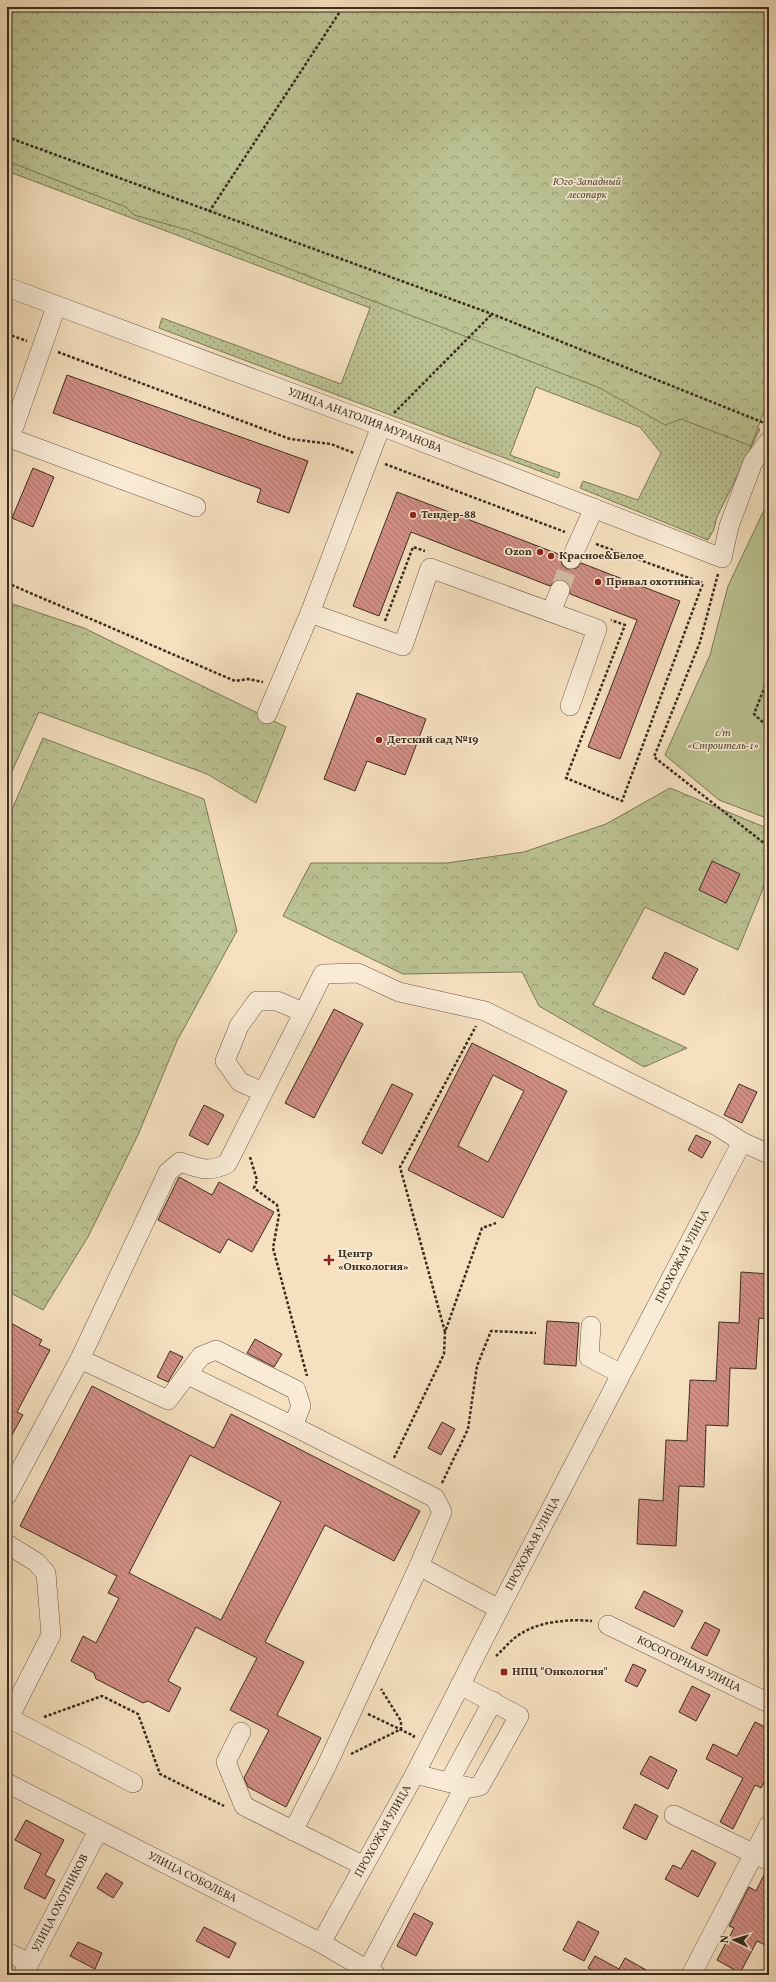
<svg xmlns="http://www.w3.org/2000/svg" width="776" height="1982" font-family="Vollkorn,serif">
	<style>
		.grass { fill: url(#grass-dots); stroke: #7b7858 }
		.forest { fill: url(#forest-crowns); stroke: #7b7858 }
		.garden { fill: #bbc293; stroke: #7b7858 }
		.building { fill: url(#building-back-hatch); stroke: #3b2e1e; fill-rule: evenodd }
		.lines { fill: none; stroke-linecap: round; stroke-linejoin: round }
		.minor-tunnel { stroke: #d1bca0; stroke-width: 19; stroke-dasharray: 19 10; stroke-linecap: butt }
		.minor-casing { stroke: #6a5a46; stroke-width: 20 }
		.path { stroke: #3b2e1e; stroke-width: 2.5; stroke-dasharray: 3 2; stroke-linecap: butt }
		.minor { stroke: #f9ebd6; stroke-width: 19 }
		.poi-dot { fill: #8f2418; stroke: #f9ebd6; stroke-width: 1.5 }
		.labels { text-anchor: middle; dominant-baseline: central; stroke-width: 3.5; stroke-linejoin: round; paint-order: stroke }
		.park-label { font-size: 11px; font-style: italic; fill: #5b533b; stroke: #f9ebd6 }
		.street-label { font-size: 11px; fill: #3b2e1e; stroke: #f9ebd6 }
		.poi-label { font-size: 11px; font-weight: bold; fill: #3b2e1e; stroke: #f9ebd6; text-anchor: start }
	</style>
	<defs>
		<pattern id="grass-dots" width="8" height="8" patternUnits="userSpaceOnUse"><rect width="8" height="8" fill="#bbc293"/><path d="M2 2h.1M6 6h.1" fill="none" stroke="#999e77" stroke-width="1.8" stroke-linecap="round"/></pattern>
		<pattern id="forest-crowns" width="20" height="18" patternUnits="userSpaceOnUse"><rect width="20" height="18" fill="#bbc293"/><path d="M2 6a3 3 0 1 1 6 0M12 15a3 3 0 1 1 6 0" fill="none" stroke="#999e77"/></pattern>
		<pattern id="building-back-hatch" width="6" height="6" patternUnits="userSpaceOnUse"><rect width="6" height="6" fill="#d38e84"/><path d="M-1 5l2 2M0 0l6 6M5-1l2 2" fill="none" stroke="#ac746b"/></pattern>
	</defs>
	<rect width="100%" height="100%" fill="#f6e0c0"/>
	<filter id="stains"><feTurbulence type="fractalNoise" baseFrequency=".005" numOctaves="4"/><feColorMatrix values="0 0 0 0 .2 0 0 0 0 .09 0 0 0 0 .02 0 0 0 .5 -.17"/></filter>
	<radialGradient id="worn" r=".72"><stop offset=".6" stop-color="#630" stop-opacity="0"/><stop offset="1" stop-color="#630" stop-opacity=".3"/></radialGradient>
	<!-- grass -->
	<path class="grass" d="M7,140L769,304V414L755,412L747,426L760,429L717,517L714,529L708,540L580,488L583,481L638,500L661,453L640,427L536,387L510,455L560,473L558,478L159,328L162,318L341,384L370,308L7,171Z"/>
	<!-- forest -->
	<g class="forest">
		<path d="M7,7H769V398L751,446L681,419L665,425L600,388L188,230L134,215L126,207L7,161Z"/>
		<path d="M7,602L84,628L286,727L256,803L207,774L39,712L7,782Z"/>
		<path d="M43,738L204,799L237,931L177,1041L138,1135L88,1237L43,1310L7,1291V821Z"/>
		<path d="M670,788L769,829V874L738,950L645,907L593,1005L687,1048L644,1067L539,1006L522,972L403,974L283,916L311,863H447L524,852L606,824Z"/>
	</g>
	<!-- garden -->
	<path class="garden" d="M769,484V819L719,800L665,755L710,655L728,586L765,508Z"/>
	<!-- building -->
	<g class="building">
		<path d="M67,375L308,461L289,513L257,502L261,489L53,413Z"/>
		<path d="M33,468L54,477L33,527L12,518Z"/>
		<path d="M397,492L561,555L562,565L567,569L577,568L581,563L680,601L620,759L588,747L637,620L570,594L569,584L564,580L554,581L550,586L411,532L379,616L353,606Z"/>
		<path d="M357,693L426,719L405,775L367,761L355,791L324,779Z"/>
		<path d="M712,861L740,874L726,903L699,890Z"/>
		<path d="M665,952L698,969L684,995L652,978Z"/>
		<path d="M334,1009L363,1024L314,1118L285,1103Z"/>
		<path d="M472,1043L567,1091L503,1218L408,1170ZM493,1075L524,1091L488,1162L458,1146Z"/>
		<path d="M392,1084L413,1094L382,1154L362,1143Z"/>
		<path d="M739,1084L757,1092L742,1123L724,1115Z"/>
		<path d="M204,1105L224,1115L208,1145L189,1135Z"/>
		<path d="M696,1135L711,1142L702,1158L688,1150Z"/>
		<path d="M179,1177L212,1195L219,1182L274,1212L252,1252L228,1239L220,1253L158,1220Z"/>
		<path d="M741,1272L769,1274V1319L759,1318L756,1369L730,1368L728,1426L706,1425L704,1487L679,1486L676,1546L637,1544L639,1499L663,1501L666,1440L687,1441L690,1380L716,1381L719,1322L739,1323Z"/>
		<path d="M7,1321L42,1340L39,1345L50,1350L17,1412L23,1415L7,1444Z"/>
		<path d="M547,1321L579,1323L576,1366L544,1364Z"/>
		<path d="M255,1339L282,1354L274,1367L247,1353Z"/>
		<path d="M170,1351L183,1357L168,1382L157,1377Z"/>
		<path d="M92,1386L214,1448L231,1414L420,1511L394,1561L325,1525L265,1642L304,1662L277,1715L321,1738L286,1807L248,1787L244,1778L269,1730L230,1710L257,1658L196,1627L168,1681L181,1688L169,1712L148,1701L143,1703L96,1679L94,1673L71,1661L83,1636L96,1643L119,1598L108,1593L117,1576L20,1526ZM190,1455L281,1502L221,1620L129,1573Z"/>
		<path d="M442,1422L455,1429L441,1455L428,1448Z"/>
		<path d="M644,1591L683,1611L674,1627L635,1608Z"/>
		<path d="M705,1622L720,1630L707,1656L691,1648Z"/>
		<path d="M633,1664L646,1670L637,1687L625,1681Z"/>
		<path d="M692,1686L710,1695L696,1721L679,1712Z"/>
		<path d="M755,1722L769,1729V1773L761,1788L755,1785L733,1829L720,1822L743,1778L706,1759L713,1744L737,1756Z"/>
		<path d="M650,1756L677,1770L668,1789L640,1774Z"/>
		<path d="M635,1804L658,1816L646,1840L623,1828Z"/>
		<path d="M26,1820L64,1840L45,1875L55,1880L45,1899L24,1888L41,1854L15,1840Z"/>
		<path d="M692,1850L716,1863L698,1897L665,1879L673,1865L681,1869Z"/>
		<path d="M766,1871L769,1872V1947L757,1941L740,1973L717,1960L734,1928L729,1926L749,1887L756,1891Z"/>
		<path d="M106,1873L123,1883L113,1898L97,1888Z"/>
		<path d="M414,1913L433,1923L416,1956L397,1946Z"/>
		<path d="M578,1921L599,1932L584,1961L563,1950Z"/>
		<path d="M204,1927L236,1943L229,1958L196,1941Z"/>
		<path d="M78,1942L102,1953L95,1969L70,1956Z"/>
		<path d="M595,1956L619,1969L625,1958L655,1975H601L588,1968Z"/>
	</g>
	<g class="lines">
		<!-- minor-tunnel -->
		<path class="minor-tunnel" d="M560,590L571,559"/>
		<!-- minor casing -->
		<g class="minor-casing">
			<g id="minor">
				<path id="s1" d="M7,287L381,426L722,558L729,526L753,462L769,441"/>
				<path d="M56,307L10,438L196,507"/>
				<path d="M571,559L594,508"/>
				<path d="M551,612L560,590"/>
				<path d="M310,613L403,646L430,568L597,629L570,706"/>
				<path d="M267,714L310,613L381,426"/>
				<path d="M263,1092L240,1082L225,1061L239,1026L257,1001H277L303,1012"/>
				<path d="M591,1326L589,1357L621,1374"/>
				<path d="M80,1359L168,1400L201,1356L216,1350L296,1390L301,1406L293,1426"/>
				<path d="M188,1375L293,1426L435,1498L442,1512L419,1566L326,1767L293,1831"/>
				<path d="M7,1495L80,1359L168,1172L180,1162C199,1168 207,1173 227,1164L323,974L358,973L399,992L485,1011L719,1127L742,1142L769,1154"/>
				<path d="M7,1544L36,1562L46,1573L51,1635L7,1722"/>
				<path d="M419,1566L499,1609"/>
				<path id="s2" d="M608,1625L769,1703"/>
				<path d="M9,1718L133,1783"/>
				<path d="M241,1732L226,1762L244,1806L364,1866"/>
				<path d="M415,1774L471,1788L480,1786L519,1716L460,1685"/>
				<path d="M449,1782L493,1701"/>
				<path id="s3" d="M7,1783L321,1943L376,1975"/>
				<path d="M674,1815L769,1861"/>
				<path id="s4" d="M321,1943L415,1774L499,1609L742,1142"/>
				<path d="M7,1952L29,1963"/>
				<path id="s5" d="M23,1975L98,1831"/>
				<path d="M365,1975L465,1786"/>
				<path d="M691,1975L769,1825"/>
			</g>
		</g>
		<!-- path -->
		<g class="path">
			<path d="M7,137L492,314L767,424"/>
			<path d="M209,212L343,7"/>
			<path d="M7,334L27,341"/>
			<path d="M58,352L290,439L331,444L354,453"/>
			<path d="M394,413L492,314"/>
			<path d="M385,464L565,532"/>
			<path d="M596,544L703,583L622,801L566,778L625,625L611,620"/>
			<path d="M718,574L700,642L654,757L769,847"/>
			<path d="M7,583L235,681L248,679L263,682"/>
			<path d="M385,621L413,547L425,551"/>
			<path d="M769,676L754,714L769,728"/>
			<path d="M250,1157L257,1180L254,1188L277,1205L279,1215L273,1248L307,1376"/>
			<path d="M445,1332L400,1167L476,1026"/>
			<path d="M394,1458L444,1354L445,1332L482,1228L496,1223"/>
			<path d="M442,1483L468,1429L477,1366L491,1331L536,1333"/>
			<path d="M496,1656C504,1649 512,1638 522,1633C541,1621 570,1619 592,1621"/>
			<path d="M368,1714L414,1736L413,1738"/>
			<path d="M44,1717L102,1696L138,1714L160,1774L224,1806"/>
			<path d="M351,1754L401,1729V1721L381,1689"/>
		</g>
		<!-- minor -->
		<use href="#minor" class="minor"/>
	</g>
	<!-- markers -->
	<g class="poi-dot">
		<circle cx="413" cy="515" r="4"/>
		<circle cx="540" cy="552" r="4"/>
		<circle cx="551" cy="556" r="4"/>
		<circle cx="598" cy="582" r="4"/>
		<circle cx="379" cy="740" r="4"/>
		<path d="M327 1254h4v4h4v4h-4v4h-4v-4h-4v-4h4z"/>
		<rect x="500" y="1668" width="8" height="8" rx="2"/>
	</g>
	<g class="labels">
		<!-- park labels -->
		<g class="park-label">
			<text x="587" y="182">Юго-Западный<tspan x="587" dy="13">лесопарк</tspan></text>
			<text x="723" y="733">с/т<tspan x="723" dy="13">«Строитель-1»</tspan></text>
		</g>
		<!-- street labels -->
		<g class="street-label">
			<text stroke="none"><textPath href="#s1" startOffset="382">УЛИЦА АНАТОЛИЯ МУРАНОВА</textPath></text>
			<text stroke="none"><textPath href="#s4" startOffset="776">ПРОХОЖАЯ УЛИЦА</textPath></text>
			<text stroke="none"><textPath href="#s4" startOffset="452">ПРОХОЖАЯ УЛИЦА</textPath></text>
			<text stroke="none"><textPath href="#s2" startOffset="90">КОСОГОРНАЯ УЛИЦА</textPath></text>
			<text stroke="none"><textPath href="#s4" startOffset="128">ПРОХОЖАЯ УЛИЦА</textPath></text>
			<text stroke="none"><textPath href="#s3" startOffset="208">УЛИЦА СОБОЛЕВА</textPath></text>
			<text stroke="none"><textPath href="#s5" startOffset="81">УЛИЦА ОХОТНИКОВ</textPath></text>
		</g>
		<!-- poi labels -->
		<g class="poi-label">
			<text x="421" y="515">Тендер-88</text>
			<text x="532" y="552" text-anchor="end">Ozon</text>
			<text x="559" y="556">Красное&amp;Белое</text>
			<text x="606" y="582">Привал охотника</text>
			<text x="387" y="740">Детский сад №19</text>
			<text x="338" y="1254">Центр<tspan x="338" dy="13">«Онкология»</tspan></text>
			<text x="512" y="1672">НПЦ "Онкология"</text>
		</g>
	</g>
	<!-- margin -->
	<rect width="776" height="1982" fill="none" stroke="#f6e0c0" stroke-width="24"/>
	<rect x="8" y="8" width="760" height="1966" fill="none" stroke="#3b2e1e" stroke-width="2"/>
	<rect x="12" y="12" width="752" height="1958" fill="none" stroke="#3b2e1e"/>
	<!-- north arrow -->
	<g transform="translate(734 1940) rotate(274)" stroke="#f9ebd6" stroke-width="3" paint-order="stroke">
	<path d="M0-3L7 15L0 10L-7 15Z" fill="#3b2e1e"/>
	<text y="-6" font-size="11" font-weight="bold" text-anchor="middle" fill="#3b2e1e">N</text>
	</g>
	<rect width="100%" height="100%" filter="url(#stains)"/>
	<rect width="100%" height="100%" fill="url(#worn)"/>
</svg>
